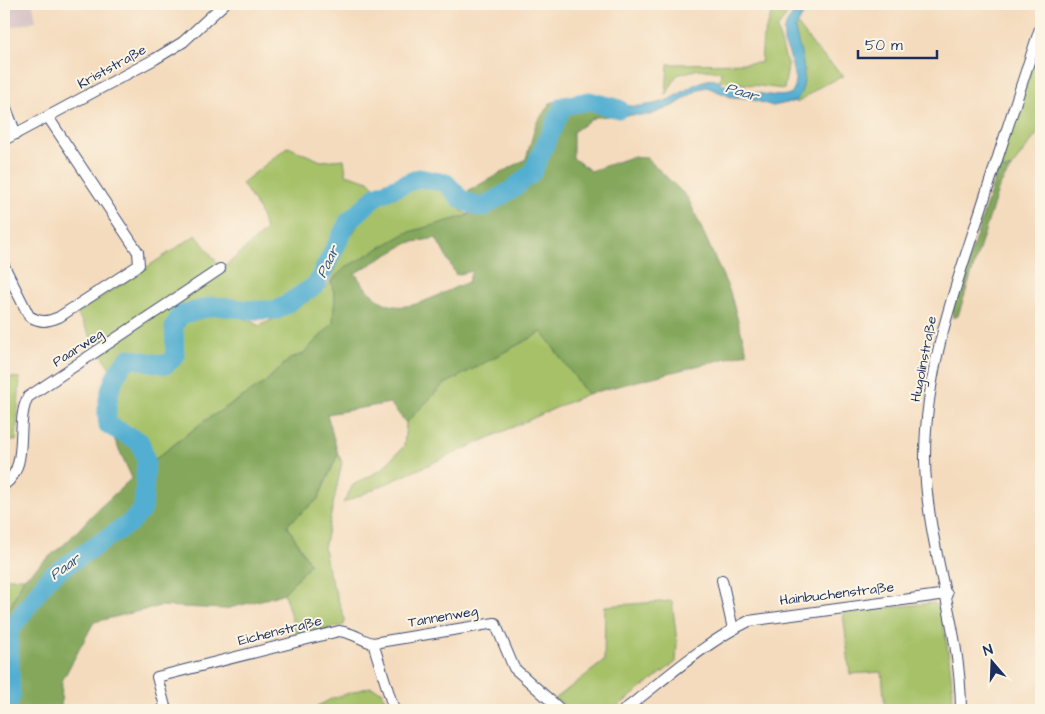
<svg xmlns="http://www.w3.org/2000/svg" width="1045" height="714" font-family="'Architects Daughter',sans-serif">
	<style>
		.industrial { fill: #d2bec1 }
		.green { fill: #a6c167; stroke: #607862 }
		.forest { fill: #84a75c; stroke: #506b5d; fill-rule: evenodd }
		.water { fill: #52afd1; stroke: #366f98 }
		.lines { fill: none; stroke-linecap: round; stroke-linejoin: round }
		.river { stroke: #52afd1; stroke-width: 19 }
		.minor-casing { stroke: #3c496c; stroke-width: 12 }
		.minor { stroke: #fff; stroke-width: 10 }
		.labels { text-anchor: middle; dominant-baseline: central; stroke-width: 4; stroke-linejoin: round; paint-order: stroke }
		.street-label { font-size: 14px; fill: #1b2f5e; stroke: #fcf5e5 }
		.water-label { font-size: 15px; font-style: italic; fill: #2c5580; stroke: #fcf5e5 }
	</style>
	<rect width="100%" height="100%" fill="#fcf5e5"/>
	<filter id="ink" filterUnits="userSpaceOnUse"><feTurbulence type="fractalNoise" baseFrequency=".02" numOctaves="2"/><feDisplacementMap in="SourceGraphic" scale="10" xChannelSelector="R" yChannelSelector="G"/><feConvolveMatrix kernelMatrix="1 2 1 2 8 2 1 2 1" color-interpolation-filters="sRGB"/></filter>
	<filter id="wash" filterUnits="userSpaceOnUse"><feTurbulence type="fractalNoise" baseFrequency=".0096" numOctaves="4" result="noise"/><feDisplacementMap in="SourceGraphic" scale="20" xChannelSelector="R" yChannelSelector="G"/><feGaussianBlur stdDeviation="1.12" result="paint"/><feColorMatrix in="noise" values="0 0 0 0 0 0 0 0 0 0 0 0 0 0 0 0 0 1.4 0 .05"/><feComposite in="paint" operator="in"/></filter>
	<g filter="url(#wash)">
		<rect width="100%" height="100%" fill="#f4dbbd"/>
		<!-- industrial -->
		<path class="industrial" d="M4,4H33L36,21L4,29Z"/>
		<!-- green -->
		<g class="green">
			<path d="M775,4H791L788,13L777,29L788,67L784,89L720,81L721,72L699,69L677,75L666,95L668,64L761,63L763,38Z"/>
			<path d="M797,24L817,50L844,76L821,86L797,103L796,101C811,81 799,52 795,29Z"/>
			<path d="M1041,41V129L1011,168L1006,170L1002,168L1004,150Z"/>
			<path d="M288,147L321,161L344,159L346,174L369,181L375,189L346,218L314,280L274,302L254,306L228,299L181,311L171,322L170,356L159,361C134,352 130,350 112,372L101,353L223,268L266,230L259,210L242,183Z"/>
			<path d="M422,182L440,186L461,210L469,215L406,233L331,281L335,297L333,323L303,354L291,358L263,384L203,422L153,461L149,440L120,423L112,414L115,393L129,364H139L167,373C196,358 175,342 184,319C217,312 230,308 259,326C282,315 307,305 326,287C334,280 333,268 338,259C345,245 367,208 379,199C392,190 408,187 422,182Z"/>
			<path d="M196,235L219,265L98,349L77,313Z"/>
			<path d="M542,331L587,394L343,503L353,485L381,470L404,446L406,423L443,385Z"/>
			<path d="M4,377L20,378L16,441L4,440Z"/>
			<path d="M338,454L342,462L324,548L328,570L345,620L344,625L297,637L284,593L310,564L287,525L318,499Z"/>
			<path d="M4,578H24L8,611L11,625L4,633Z"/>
			<path d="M672,601L677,642L676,662L613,710H574L555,699L604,661L605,606Z"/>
			<path d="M933,603L939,606C947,641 953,675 953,710H885L882,672L850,674L843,612Z"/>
			<path d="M370,687L382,691L388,710H310L333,698Z"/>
		</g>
		<!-- forest -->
		<g class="forest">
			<path d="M581,94L597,98L592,107L621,115L595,117L573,132V158L591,171L631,157L647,158L688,198L730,292L747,353L587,394L542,332L443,385L406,423L390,403L327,414L338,454L318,499L287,525L310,564L284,593L269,598L225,609L160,606L94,622L62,681L61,710H11C22,684 15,639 8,612L24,578L68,541L95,512L132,478L112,434C137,440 134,444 144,465L153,461L203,422L263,384L291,358L303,354L333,323L335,297L331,281L346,267L406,233L469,215L468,191L526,159L536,124L550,103ZM436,238L456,275L472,271L468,282C419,302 390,329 355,273L408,243Z"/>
			<path d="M1001,160L1002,168L1006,170L1011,168L999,187L958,316L953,318L952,311Z"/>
		</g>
		<!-- water -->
		<path class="water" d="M798,4H805L804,13L795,29C800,53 812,81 796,101L773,106L747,98L731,97L707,87L699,89L675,105L650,115H621L591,106L597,98C614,103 630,109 648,105C655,104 663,102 670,99C684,93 710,69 723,85C744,88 772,100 791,94L795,87V78L789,53L784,43V29Z"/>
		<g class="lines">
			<!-- river -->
			<path class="river" d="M6,710L11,696L9,632L49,577L131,522L143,509L146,461L140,442L108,425C104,402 112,374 129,358L165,365L175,357L174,327L180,315L214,306L251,310H277L316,285L348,222L376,196L419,178L446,183L462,200L482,208L511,190L532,173L563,106L589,101L619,109"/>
		</g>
	</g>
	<g filter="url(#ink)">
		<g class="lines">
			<!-- minor casing -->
			<g class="minor-casing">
				<g id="minor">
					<path d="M4,103L16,134"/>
					<path d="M4,140L155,59L183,42L224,4"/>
					<path d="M4,266L29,316C41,323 47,322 59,317L139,265L138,252L48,117"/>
					<path d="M4,485C31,465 14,423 28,397L220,269"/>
					<path d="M722,580L733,629"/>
					<path d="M373,643L495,623L514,668L561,710"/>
					<path d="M166,710L157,677L339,631C355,633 360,640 373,643L394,710"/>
					<path d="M624,710C664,680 704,643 749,621L947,594"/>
					<path d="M961,710C961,624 925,543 925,457C925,374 952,296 978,218C999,154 1020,89 1041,25"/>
				</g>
			</g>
			<!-- minor -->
			<use href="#minor" class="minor"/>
		</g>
	</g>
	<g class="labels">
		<!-- street labels -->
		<g class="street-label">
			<text transform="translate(112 67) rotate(-29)">Kriststraße</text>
			<text transform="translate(78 348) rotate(-33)">Paarweg</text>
			<text transform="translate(924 359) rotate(-79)">Hugolinstraße</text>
			<text transform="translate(837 594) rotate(-7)">Hainbuchenstraße</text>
			<text transform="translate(443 617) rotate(-10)">Tannenweg</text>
			<text transform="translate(280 631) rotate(-14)">Eichenstraße</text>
		</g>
		<!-- water labels -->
		<g class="water-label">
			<text transform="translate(742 92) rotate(17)">Paar</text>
			<text transform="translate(328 262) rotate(-64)">Paar</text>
			<text transform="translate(65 567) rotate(-36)">Paar</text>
		</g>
	</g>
	<!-- margin -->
	<rect width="1045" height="714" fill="none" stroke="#fcf5e5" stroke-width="20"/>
	<!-- north arrow -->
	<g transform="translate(992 662) rotate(341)" stroke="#fcf5e5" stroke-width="4" paint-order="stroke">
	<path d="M0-4L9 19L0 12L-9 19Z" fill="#1b2f5e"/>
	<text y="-8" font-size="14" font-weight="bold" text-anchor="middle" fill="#1b2f5e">N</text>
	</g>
	<!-- scale -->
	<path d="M858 50v8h79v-8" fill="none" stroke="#1b2f5e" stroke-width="2.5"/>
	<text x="865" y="50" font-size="15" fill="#1b2f5e" stroke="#fcf5e5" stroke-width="4" paint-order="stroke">50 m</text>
</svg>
